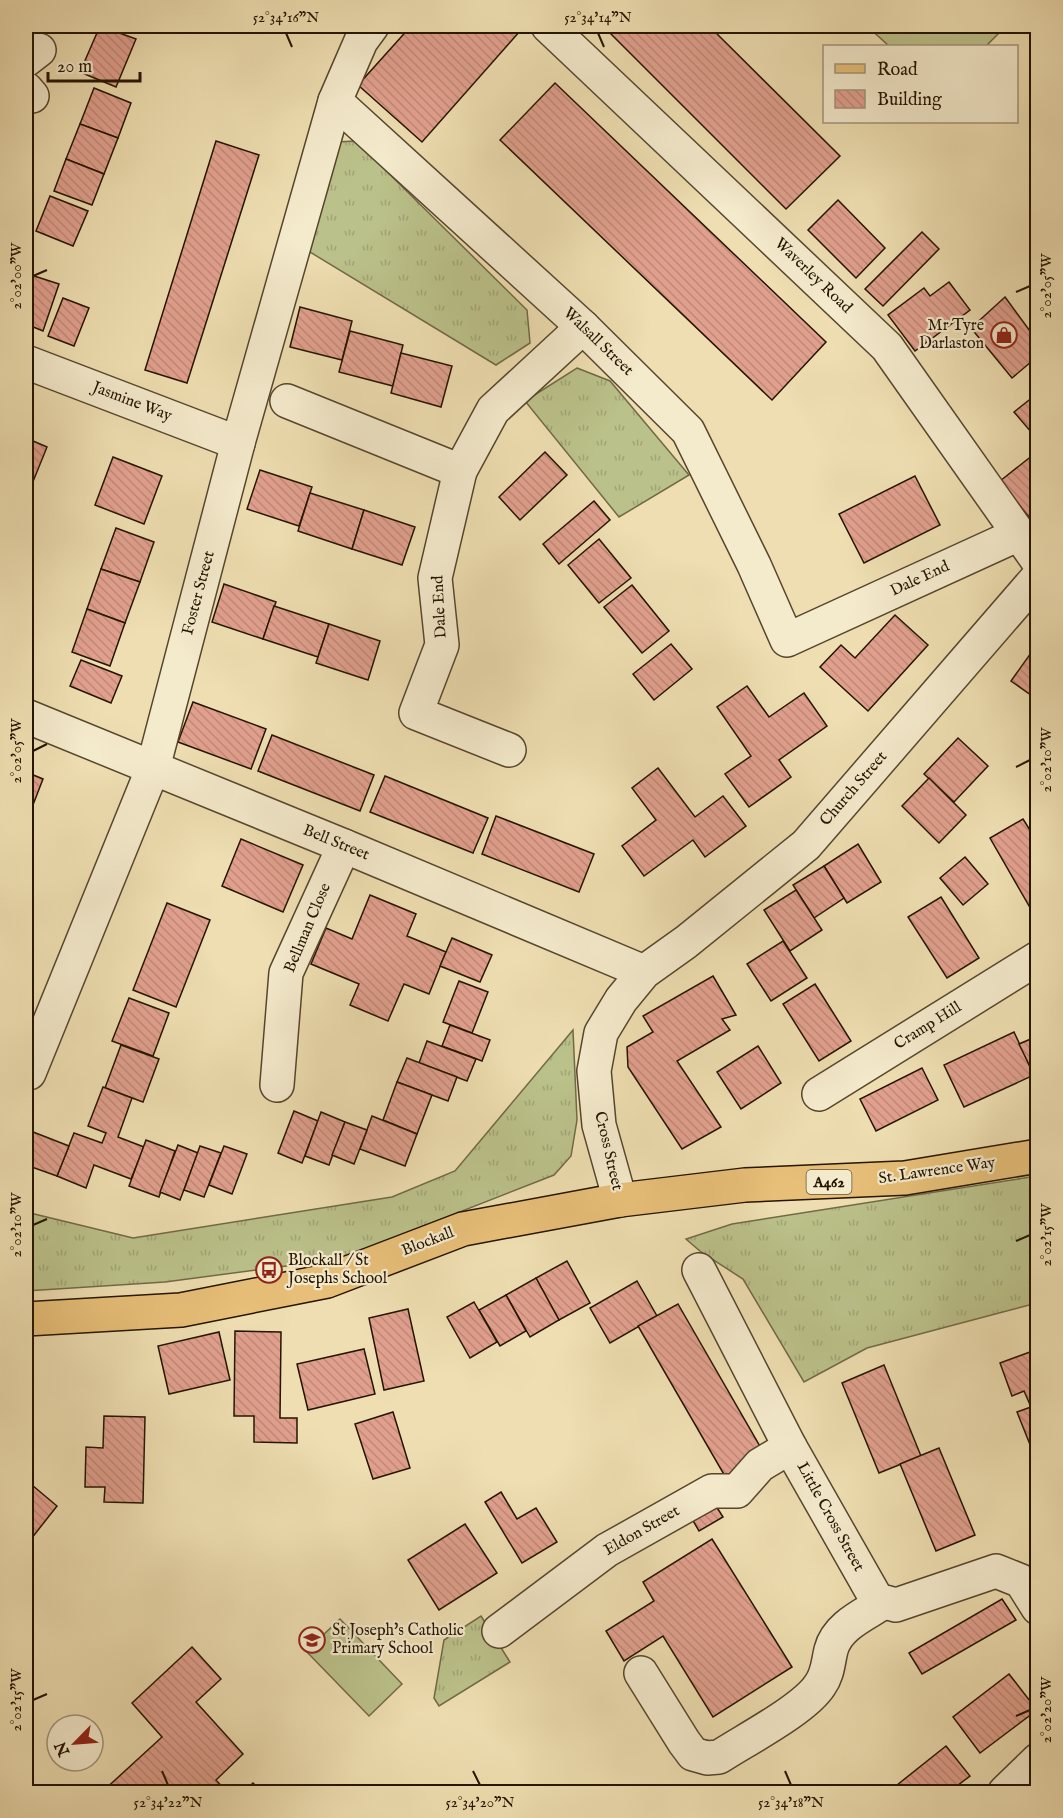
<svg xmlns="http://www.w3.org/2000/svg" width="1063" height="1818" font-family="'IM FELL English',serif">
	<style>
		.grass { fill: url(#grass-tufts); stroke: #706a46; stroke-width: 1.5 }
		.pitch { fill: #bbc18a; stroke: #706a46; stroke-width: 1.5 }
		.building { fill: url(#building-back-hatch); stroke: #241401; stroke-width: 1.5 }
		.lines { fill: none; stroke-linecap: round; stroke-linejoin: round }
		.minor-casing { stroke: #56462d; stroke-width: 36 }
		.major-casing { stroke: #241401; stroke-width: 36 }
		.minor { stroke: #f4eacc; stroke-width: 33 }
		.major { stroke: #e7bf78; stroke-width: 33 }
		.ticks { fill: none; stroke: #241401; stroke-width: 2 }
		.labels { text-anchor: middle; dominant-baseline: central; stroke-width: 4.5; stroke-linejoin: round; paint-order: stroke }
		.shield { fill: #f4eacc; stroke: #62543e; stroke-width: 1.5 }
		.shield-label { font-size: 15px; font-weight: bold; fill: #241401 }
		.street-label { font-size: 16px; fill: #241401; stroke: #f4eacc }
		.poi-label { font-size: 16px; fill: #241401; stroke: #f4eacc; text-anchor: start }
		.neatline { fill: none; stroke: #241401; stroke-width: 2 }
		.ticks-label { font-size: 15px; text-anchor: middle; fill: #241401 }
	</style>
	<defs>
		<pattern id="grass-tufts" width="24" height="20" patternUnits="userSpaceOnUse" patternTransform="scale(1.5)"><rect width="24" height="20" fill="#bbc18a"/><path d="M3 7l-1-3M5 7V3M7 7l1-3M15 17l-1-3M17 17v-4M19 17l1-3" fill="none" stroke="#a1a575"/></pattern>
		<pattern id="building-back-hatch" width="6" height="6" patternUnits="userSpaceOnUse" patternTransform="scale(1.5)"><rect width="6" height="6" fill="#e1a08e"/><path d="M-1 5l2 2M0 0l6 6M5-1l2 2" fill="none" stroke="#c18979"/></pattern>
	</defs>
	<rect width="100%" height="100%" fill="#eedeb1"/>
	<filter id="stains"><feTurbulence type="fractalNoise" baseFrequency=".00333" numOctaves="4"/><feColorMatrix values="0 0 0 0 .2 0 0 0 0 .09 0 0 0 0 .02 0 0 0 .5 -.17"/></filter>
	<radialGradient id="worn" r=".72"><stop offset=".6" stop-color="#630" stop-opacity="0"/><stop offset="1" stop-color="#630" stop-opacity=".3"/></radialGradient>
	<!-- grass -->
	<g class="grass">
		<path d="M356,141L527,310L530,343L496,365L305,249L336,142Z"/>
		<path d="M577,368L610,381L689,475L619,517L525,401Z"/>
		<path d="M573,1030L577,1120L571,1156L554,1175L340,1259L165,1282L26,1291V1212L133,1238L392,1197L455,1171Z"/>
		<path d="M1037,1176V1303L867,1348L804,1382L743,1279L701,1252L686,1239L732,1224Z"/>
		<path d="M481,1616L510,1662L439,1706L434,1698L444,1640Z"/>
	</g>
	<!-- pitch -->
	<g class="pitch">
		<path d="M867,26H1006L986,46H889Z"/>
		<path d="M340,1619L402,1684L369,1716L306,1651Z"/>
	</g>
	<!-- building -->
	<g class="building">
		<path d="M100,26L136,39L116,87L80,72Z"/>
		<path d="M411,26H514L520,31L422,142L358,85Z"/>
		<path d="M603,26H709L840,156L786,209Z"/>
		<path d="M555,83L826,342L772,400L500,140Z"/>
		<path d="M94,88L131,103L118,138L80,124Z"/>
		<path d="M80,124L118,138L104,174L66,159Z"/>
		<path d="M216,141L259,155L187,383L145,370Z"/>
		<path d="M66,159L104,174L92,205L54,191Z"/>
		<path d="M50,196L88,211L73,246L36,231Z"/>
		<path d="M838,200L885,248L856,278L808,230Z"/>
		<path d="M922,232L939,249L883,306L865,289Z"/>
		<path d="M28,274L59,284L43,331L26,324V280Z"/>
		<path d="M949,282L970,310L915,351L888,315L924,288L930,296Z"/>
		<path d="M1005,297L1038,342V356L1012,378L971,328Z"/>
		<path d="M63,298L89,308L74,346L48,336Z"/>
		<path d="M300,307L352,321L342,360L290,347Z"/>
		<path d="M350,331L403,345L393,386L339,372Z"/>
		<path d="M401,353L452,366L441,407L391,393Z"/>
		<path d="M1038,393V440L1014,412Z"/>
		<path d="M26,438L47,447L30,489L26,487Z"/>
		<path d="M1038,451V510L1029,517L1000,481Z"/>
		<path d="M545,452L567,475L520,520L499,497Z"/>
		<path d="M113,457L162,476L144,524L95,505Z"/>
		<path d="M260,470L312,487L299,526L247,509Z"/>
		<path d="M915,476L940,525L864,563L839,514Z"/>
		<path d="M310,493L364,510L352,549L298,531Z"/>
		<path d="M594,501L610,520L559,564L543,544Z"/>
		<path d="M364,510L415,527L402,565L352,549Z"/>
		<path d="M116,528L154,542L140,582L101,569Z"/>
		<path d="M599,539L631,578L599,603L568,565Z"/>
		<path d="M101,569L140,582L125,623L87,609Z"/>
		<path d="M224,584L276,602L263,639L212,622Z"/>
		<path d="M632,585L669,631L642,653L604,607Z"/>
		<path d="M274,606L329,624L318,657L263,639Z"/>
		<path d="M87,609L125,623L110,666L72,652Z"/>
		<path d="M895,615L928,645L868,711L820,667L841,645L855,658Z"/>
		<path d="M329,624L380,641L368,680L316,663Z"/>
		<path d="M1038,643V700L1011,681Z"/>
		<path d="M671,644L692,669L654,700L633,674Z"/>
		<path d="M81,660L122,676L111,703L70,686Z"/>
		<path d="M747,686L769,717L804,693L827,726L779,760L791,777L749,807L725,774L751,756L717,707Z"/>
		<path d="M193,702L266,729L251,769L178,742Z"/>
		<path d="M272,735L374,775L360,811L258,771Z"/>
		<path d="M958,738L988,766L954,802L924,774Z"/>
		<path d="M658,768L695,817L723,796L746,826L705,857L693,840L644,876L622,846L656,820L632,788Z"/>
		<path d="M26,772L43,779L26,823Z"/>
		<path d="M385,776L488,818L473,853L370,812Z"/>
		<path d="M929,778L966,815L939,843L902,806Z"/>
		<path d="M496,816L594,854L579,892L482,854Z"/>
		<path d="M1023,819L1038,843V908L1032,911L990,838Z"/>
		<path d="M241,839L303,865L283,912L222,886Z"/>
		<path d="M858,844L881,882L847,903L824,866Z"/>
		<path d="M965,857L988,884L963,905L940,878Z"/>
		<path d="M824,866L844,898L814,918L793,885Z"/>
		<path d="M796,890L822,930L790,951L764,910Z"/>
		<path d="M370,895L416,914L407,936L446,952L429,994L404,984L388,1021L350,1005L359,984L311,964L326,928L352,939Z"/>
		<path d="M941,897L979,958L947,978L908,917Z"/>
		<path d="M167,903L210,920L176,1007L133,990Z"/>
		<path d="M452,938L492,955L480,982L440,966Z"/>
		<path d="M783,941L807,978L771,1001L747,964Z"/>
		<path d="M713,976L736,1015L722,1019L730,1030L677,1061L721,1127L682,1149L628,1067L627,1047L653,1032L643,1016Z"/>
		<path d="M459,981L488,992L472,1033L443,1022Z"/>
		<path d="M815,984L851,1041L819,1061L783,1004Z"/>
		<path d="M129,998L169,1013L153,1056L112,1041Z"/>
		<path d="M450,1025L490,1040L482,1061L442,1046Z"/>
		<path d="M1014,1032L1034,1075L964,1107L944,1065Z"/>
		<path d="M1038,1036V1083L1019,1044Z"/>
		<path d="M427,1041L476,1059L467,1081L419,1063Z"/>
		<path d="M121,1045L159,1059L143,1102L105,1088Z"/>
		<path d="M758,1046L781,1083L741,1109L717,1072Z"/>
		<path d="M407,1058L457,1077L448,1101L397,1082Z"/>
		<path d="M922,1068L938,1100L876,1131L860,1099Z"/>
		<path d="M397,1082L432,1095L417,1134L383,1120Z"/>
		<path d="M103,1087L132,1098L118,1137L144,1147L131,1179L94,1165L86,1188L57,1176L74,1133L102,1143L106,1133L88,1126Z"/>
		<path d="M294,1111L318,1121L302,1163L278,1153Z"/>
		<path d="M321,1112L345,1122L329,1165L305,1156Z"/>
		<path d="M372,1116L417,1134L405,1166L360,1149Z"/>
		<path d="M345,1122L367,1130L354,1164L332,1155Z"/>
		<path d="M28,1130L69,1146L57,1176L26,1165V1138Z"/>
		<path d="M146,1140L175,1151L159,1197L129,1186Z"/>
		<path d="M178,1145L198,1153L180,1200L160,1192Z"/>
		<path d="M200,1146L221,1153L204,1197L184,1190Z"/>
		<path d="M224,1146L247,1154L232,1194L209,1185Z"/>
		<path d="M567,1261L590,1303L559,1320L536,1278Z"/>
		<path d="M536,1278L559,1320L530,1337L506,1295Z"/>
		<path d="M637,1281L657,1316L610,1343L590,1308Z"/>
		<path d="M506,1295L526,1331L500,1346L479,1310Z"/>
		<path d="M474,1302L497,1342L470,1358L447,1317Z"/>
		<path d="M678,1304L765,1455L726,1478L638,1326Z"/>
		<path d="M408,1309L424,1381L384,1390L369,1318Z"/>
		<path d="M235,1331L281,1332L280,1418H297V1443L254,1442V1416H234Z"/>
		<path d="M219,1332L230,1380L169,1394L158,1346Z"/>
		<path d="M364,1349L375,1394L308,1410L297,1364Z"/>
		<path d="M1038,1349V1445L1031,1447L1017,1412L1031,1407L1024,1391L1012,1396L1000,1363Z"/>
		<path d="M884,1365L921,1456L879,1473L842,1383Z"/>
		<path d="M393,1412L410,1468L373,1479L355,1424Z"/>
		<path d="M104,1416L145,1417L143,1503L104,1502L105,1487H85L86,1447L103,1448Z"/>
		<path d="M939,1448L975,1535L936,1551L900,1464Z"/>
		<path d="M26,1480L57,1506L31,1539L26,1534Z"/>
		<path d="M501,1492L517,1519L536,1508L557,1542L522,1563L485,1502Z"/>
		<path d="M711,1498L723,1517L699,1531L688,1512Z"/>
		<path d="M465,1524L497,1573L439,1610L408,1560Z"/>
		<path d="M712,1539L792,1667L713,1717L663,1636L624,1661L606,1631L654,1601L643,1582Z"/>
		<path d="M1002,1599L1016,1620L922,1674L909,1653Z"/>
		<path d="M192,1647L221,1679L196,1702L243,1754L216,1780L227,1792H102L162,1737L132,1703Z"/>
		<path d="M1009,1674L1037,1710L980,1753L953,1717Z"/>
		<path d="M946,1746L970,1776L949,1792H903L897,1785Z"/>
		<path d="M253,1783L262,1792H243Z"/>
	</g>
	<g class="lines">
		<!-- minor casing -->
		<g class="minor-casing">
			<g id="minor">
				<path d="M548,26L887,347L1038,561"/>
				<path d="M26,60L39,50"/>
				<path d="M26,89L32,96"/>
				<path d="M335,101L583,327L688,431L754,565L787,640L1019,534"/>
				<path d="M26,362L238,443"/>
				<path d="M287,401L460,471"/>
				<path d="M26,716L344,846L644,972"/>
				<path d="M509,750L416,713L442,645L435,578L460,471L493,410L583,327"/>
				<path d="M29,1073L153,768L238,443L335,101L361,41L372,26"/>
				<path d="M277,1085L286,973L344,846"/>
				<path d="M819,1094L1038,958"/>
				<path d="M620,1200L599,1125L594,1071L601,1033L621,1000L644,972L686,942L806,845L1038,577"/>
				<path d="M699,1270L790,1447L877,1600L896,1605L996,1571L1021,1581L1038,1608"/>
				<path d="M499,1631L607,1550L712,1491H737L760,1465L790,1447"/>
				<path d="M641,1673L684,1742L693,1754L707,1758L719,1757C745,1740 805,1709 820,1685C828,1674 828,1662 831,1650C837,1626 864,1615 884,1602"/>
				<path d="M1005,1792L1038,1760"/>
			</g>
		</g>
		<!-- major casing -->
		<g class="major-casing">
			<path id="major" d="M26,1319L181,1310L327,1281L463,1229L620,1200L745,1185L905,1178L1038,1156"/>
		</g>
		<!-- minor -->
		<use href="#minor" class="minor"/>
		<!-- major -->
		<use href="#major" class="major"/>
	</g>
	<!-- ticks -->
	<path class="ticks" d="M286,33L292,47M598,33L604,47M33,276L47,270M1016,292L1030,286M33,751L47,744M1016,767L1030,760M33,1225L47,1219M1016,1241L1030,1235M33,1700L47,1694M1016,1716L1030,1710M162,1771L168,1785M473,1771L480,1785M785,1771L791,1785"/>
	<!-- icons -->
	<defs>
		<g id="shop-ring" transform="scale(1.35)"><circle r="9.5" fill="#f4eacc" stroke="#8f2418" stroke-width="1.5"/><path d="M-5-2.5h2.3a2.7 3.5 0 0 1 5.4 0H5L5.5 6h-11ZM-1.5-2.5h3a1.5 2.3 0 0 0-3 0Z" fill="#8f2418"/></g>
		<g id="bus-ring" transform="scale(1.35)"><circle r="9.5" fill="#f4eacc" stroke="#8f2418" stroke-width="1.5"/><path d="M-5-6H5V4H4V6H2V4H-2V6H-4V4H-5ZM-3.5-4V0h7V-4ZM-3.5 1.2v1.5H-2V1.2ZM2 1.2v1.5H3.5V1.2Z" fill="#8f2418"/></g>
		<g id="school-ring" transform="scale(1.35)"><circle r="9.5" fill="#f4eacc" stroke="#8f2418" stroke-width="1.5"/><path d="M0-5L7-2L0 1L-7-2ZM-4 1L0 2.5L4 1V4Q0 6-4 4Z" fill="#8f2418"/></g>
	</defs>
	<g fill-rule="evenodd">
		<use href="#shop-ring" x="1004" y="335"/>
		<use href="#bus-ring" x="269" y="1270"/>
		<use href="#school-ring" x="312" y="1640"/>
	</g>
	<g class="labels">
		<!-- shield labels -->
		<rect class="shield" x="806.5" y="1170" width="45" height="24" rx="4.5"/>
		<g class="shield-label">
			<text x="829" y="1182">A462</text>
		</g>
		<!-- street labels -->
		<g class="street-label">
			<text transform="translate(813 276) rotate(44)">Waverley Road</text>
			<text transform="translate(598 342) rotate(44)">Walsall Street</text>
			<text transform="translate(132 402) rotate(21)">Jasmine Way</text>
			<text transform="translate(920 579) rotate(-25)">Dale End</text>
			<text transform="translate(199 593) rotate(-75)">Foster Street</text>
			<text transform="translate(440 607) rotate(-93)">Dale End</text>
			<text transform="translate(854 789) rotate(-49)">Church Street</text>
			<text transform="translate(336 843) rotate(22)">Bell Street</text>
			<text transform="translate(308 928) rotate(-67)">Bellman Close</text>
			<text transform="translate(928 1026) rotate(-32)">Cramp Hill</text>
			<text transform="translate(608 1151) rotate(77)">Cross Street</text>
			<text transform="translate(937 1171) rotate(-8)">St. Lawrence Way</text>
			<text transform="translate(428 1242) rotate(-21)">Blockall</text>
			<text transform="translate(830 1517) rotate(61)">Little Cross Street</text>
			<text transform="translate(642 1531) rotate(-30)">Eldon Street</text>
		</g>
		<!-- poi labels -->
		<g class="poi-label">
			<text x="984" y="326" text-anchor="end">Mr Tyre<tspan x="984" dy="18">Darlaston</tspan></text>
			<text x="288" y="1261">Blockall / St<tspan x="288" dy="18">Josephs School</tspan></text>
			<text x="332" y="1631">St Joseph's Catholic<tspan x="332" dy="18">Primary School</tspan></text>
		</g>
	</g>
	<!-- margin -->
	<rect width="1063" height="1818" fill="none" stroke="#eedeb1" stroke-width="66"/>
	<!-- legend -->
	<rect x="823" y="45" width="195" height="78" fill="#f4eacc" stroke="#a1947b" stroke-width="1.5"/>
	<rect x="835" y="64" width="30" height="9" fill="#e7bf78" stroke="#a1947b" stroke-width="1.5"/>
	<text x="877" y="75" font-size="18" fill="#241401">Road</text>
	<rect x="835" y="90" width="30" height="18" fill="url(#building-back-hatch)" stroke="#a1947b" stroke-width="1.5"/>
	<text x="877" y="105" font-size="18" fill="#241401">Building</text>
	<!-- north arrow -->
	<g transform="translate(75 1743) rotate(245)"><circle r="28" fill="#f4eacc" stroke="#a1947b" stroke-width="1.5"/>
	<path d="M0-4.5L10 22L0 15L-10 22Z" fill="#8f2418"/>
	<text y="-9" font-size="16" font-weight="bold" text-anchor="middle" fill="#241401">N</text>
	</g>
	<!-- scale -->
	<path d="M48 72v9h92v-9" fill="none" stroke="#241401" stroke-width="3"/>
	<text x="57" y="72" font-size="18" fill="#241401" stroke="#f4eacc" stroke-width="4.5" paint-order="stroke">20 m</text>
	<rect x="33" y="33" width="997" height="1752" class="neatline"/>
	<g class="ticks-label">
		<text x="286" y="22">52°34'16"N</text>
		<text x="598" y="22">52°34'14"N</text>
		<text transform="translate(16 276) rotate(-90)" y="5">2°02'00"W</text>
		<text transform="translate(1046 286) rotate(-90)" y="5">2°02'05"W</text>
		<text transform="translate(16 751) rotate(-90)" y="5">2°02'05"W</text>
		<text transform="translate(1046 760) rotate(-90)" y="5">2°02'10"W</text>
		<text transform="translate(16 1225) rotate(-90)" y="5">2°02'10"W</text>
		<text transform="translate(1046 1235) rotate(-90)" y="5">2°02'15"W</text>
		<text transform="translate(16 1700) rotate(-90)" y="5">2°02'15"W</text>
		<text transform="translate(1046 1710) rotate(-90)" y="5">2°02'20"W</text>
		<text x="168" y="1807">52°34'22"N</text>
		<text x="480" y="1807">52°34'20"N</text>
		<text x="791" y="1807">52°34'18"N</text>
	</g>
	<rect width="100%" height="100%" filter="url(#stains)"/>
	<rect width="100%" height="100%" fill="url(#worn)"/>
</svg>
